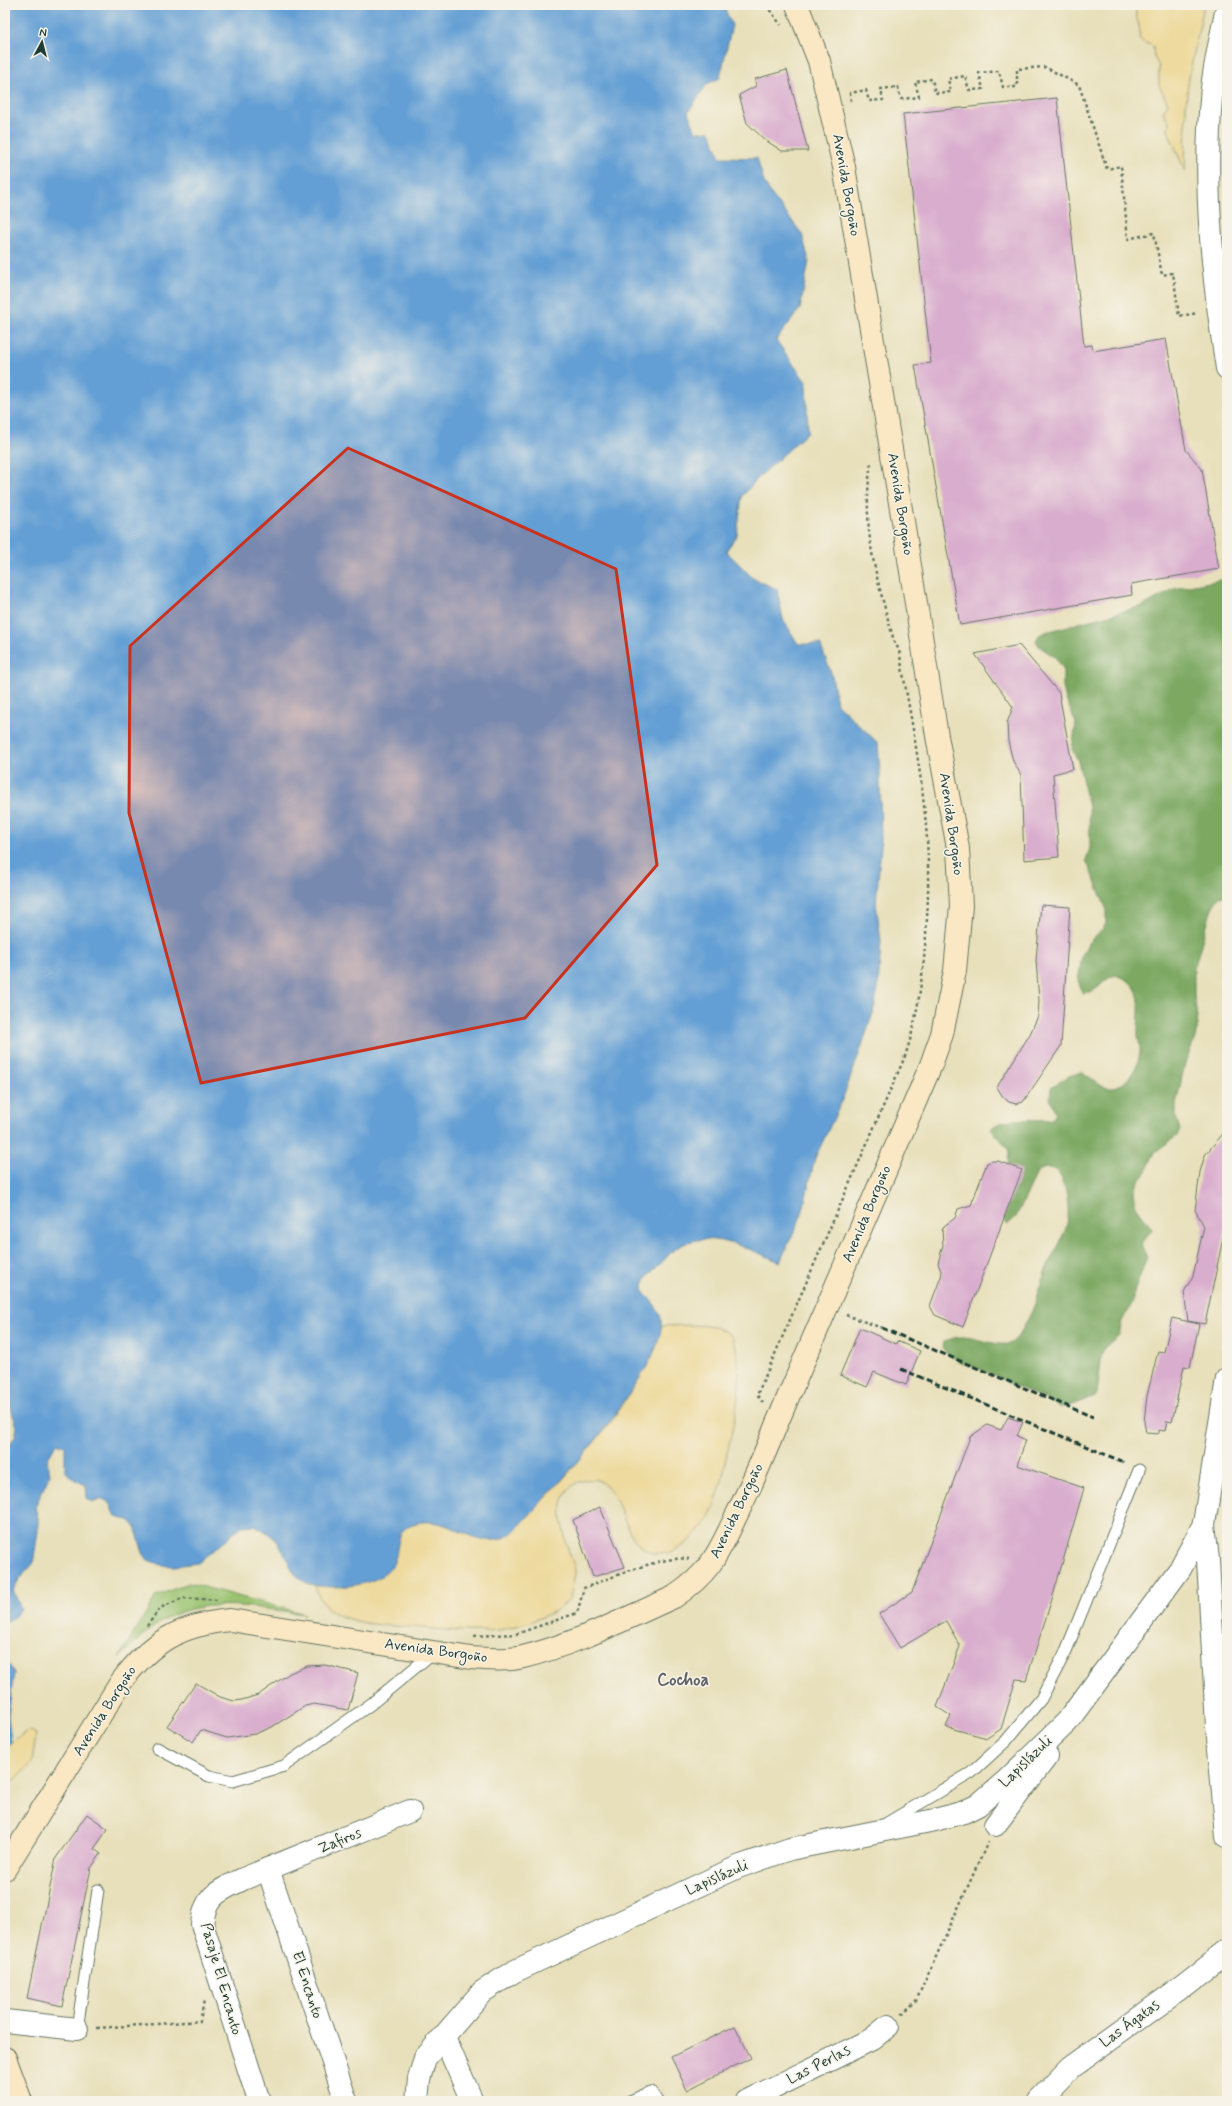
<svg xmlns="http://www.w3.org/2000/svg" width="1232" height="2106" font-family="Mynerve,sans-serif">
	<style>
		.green { fill: #9ac26f; stroke: #5c8052 }
		.forest { fill: #7ba862; stroke: #4d724b }
		.sand { fill: #eeda9e; stroke: #868c69 }
		.water { fill: #649fd4; stroke: #426e84 }
		.building { fill: #d9adce }
		.lines { fill: none; stroke-linecap: round; stroke-linejoin: round }
		.lane-casing { stroke: #657663; stroke-width: 13 }
		.street-casing { stroke: #657663; stroke-width: 24 }
		.secondary-casing { stroke: #657663; stroke-width: 24 }
		.path { stroke: #657663; stroke-width: 2.5; stroke-dasharray: 3 3; stroke-linecap: butt }
		.lane { stroke: #fff; stroke-width: 11 }
		.street { stroke: #fff; stroke-width: 22 }
		.secondary { stroke: #fae7c3; stroke-width: 22 }
		.rail { stroke: #1f3d34; stroke-width: 3; stroke-dasharray: 6 3; stroke-linecap: butt }
		.marked { fill: #c8321e; fill-opacity: 0.2; stroke: #c8321e; stroke-width: 3; stroke-linejoin: round }
		.labels { text-anchor: middle; dominant-baseline: central; stroke-width: 3; stroke-linejoin: round; paint-order: stroke }
		.street-label { font-size: 15px; fill: #1f3d34; stroke: #f7f3e8 }
		.quarter-label { font-size: 17px; font-weight: bold; fill: #60646a; stroke: #f7f3e8 }
	</style>
	<rect width="100%" height="100%" fill="#f7f3e8"/>
	<filter id="ink" filterUnits="userSpaceOnUse"><feTurbulence type="fractalNoise" baseFrequency=".025" numOctaves="2"/><feDisplacementMap in="SourceGraphic" scale="8" xChannelSelector="R" yChannelSelector="G"/><feConvolveMatrix kernelMatrix="1 2 1 2 8 2 1 2 1" color-interpolation-filters="sRGB"/></filter>
	<filter id="wash" filterUnits="userSpaceOnUse"><feTurbulence type="fractalNoise" baseFrequency=".012" numOctaves="4" result="noise"/><feDisplacementMap in="SourceGraphic" scale="16" xChannelSelector="R" yChannelSelector="G"/><feGaussianBlur stdDeviation="0.9" result="paint"/><feColorMatrix in="noise" values="0 0 0 0 0 0 0 0 0 0 0 0 0 0 0 0 0 1.4 0 .05"/><feComposite in="paint" operator="in"/></filter>
	<g filter="url(#wash)">
		<rect width="100%" height="100%" fill="#e8e0bb"/>
		<!-- green -->
		<path class="green" d="M189,1583L305,1614C260,1609 208,1595 166,1619C148,1629 134,1643 119,1658L156,1596Z"/>
		<!-- forest -->
		<path class="forest" d="M1220,580H1227V895L1219,897L1212,908L1194,968V995L1198,1025L1195,1038L1185,1063L1176,1104V1117L1180,1130L1177,1136L1155,1152L1144,1176L1139,1181L1134,1192L1136,1206L1152,1229L1141,1245L1147,1257L1133,1295V1302L1122,1321L1119,1335L1104,1348L1102,1353L1097,1394C1091,1398 1067,1408 1060,1407C1055,1406 1051,1401 1046,1399C1030,1393 1016,1387 1002,1379C983,1368 956,1365 942,1348L943,1342C949,1339 956,1337 963,1337C975,1337 1002,1348 1011,1343C1019,1338 1026,1323 1030,1315C1037,1302 1040,1286 1045,1272C1052,1255 1066,1237 1068,1218C1069,1206 1066,1169 1049,1168C1043,1168 1040,1170 1036,1175L1016,1217L1007,1225L1003,1216L1009,1154L1008,1148L991,1129C1005,1114 1033,1122 1052,1119L1056,1114L1050,1099L1051,1087L1069,1076L1082,1072C1091,1077 1098,1086 1108,1088C1125,1090 1139,1067 1140,1052C1141,1045 1137,1038 1138,1031C1138,1018 1142,999 1135,988C1130,980 1123,978 1115,975C1101,980 1100,992 1083,993L1078,981L1082,955L1089,942L1104,928L1106,922V908L1086,860L1090,848L1089,808L1078,761L1072,749L1076,723L1066,700L1063,687V668L1055,657L1040,647L1036,641L1039,635L1046,632L1143,606L1174,589Z"/>
		<!-- sand -->
		<g class="sand">
			<path d="M1137,5H1204L1189,77L1186,104L1185,171L1168,131L1169,121L1163,112L1168,104L1159,85V66L1154,57L1153,46L1143,42L1139,38C1143,26 1132,16 1137,5Z"/>
			<path d="M662,1326C680,1326 718,1321 731,1336C736,1342 737,1354 738,1361C742,1392 733,1427 726,1458C723,1478 718,1501 708,1519C694,1541 664,1568 639,1545C623,1529 622,1501 606,1485C596,1476 580,1479 571,1487C554,1502 564,1533 569,1552C571,1558 575,1565 575,1572C575,1577 573,1583 572,1589C571,1593 571,1597 568,1600C555,1616 518,1627 498,1630C473,1633 447,1630 422,1628C392,1625 362,1627 334,1613C324,1608 318,1596 315,1586H338L396,1556C396,1551 396,1543 398,1537C407,1513 444,1521 460,1532L522,1522L567,1475L612,1421L647,1366Z"/>
			<path d="M29,1730L36,1734L32,1763L5,1790V1749L11,1742Z"/>
		</g>
		<!-- water -->
		<g class="water">
			<path d="M5,5H723L732,25L720,78L707,84L688,112L696,132L710,131L720,157L757,158L764,182L771,194L802,234L809,261L800,309L776,340L806,382L808,432L759,477L742,496L737,535L726,551L754,579L777,589L783,619L798,644H820L832,675L837,704L878,743L880,772L881,846L876,903L881,941L878,989L873,1013L857,1060L841,1103L815,1158L802,1214L780,1262C754,1251 711,1230 684,1244C672,1249 665,1260 656,1268C649,1274 640,1283 644,1293C654,1303 663,1312 661,1328C659,1349 645,1370 634,1387C606,1430 575,1467 540,1503C531,1513 513,1536 501,1539C470,1547 448,1513 413,1524C393,1530 401,1552 392,1566C380,1586 335,1590 314,1585C292,1581 289,1560 279,1544C274,1536 263,1530 255,1525L242,1526L198,1563L174,1566L161,1565L148,1560L143,1553L135,1526L129,1520C116,1518 113,1516 110,1503L103,1499L94,1502L87,1499L86,1485L75,1480L65,1471V1446L57,1443L47,1460L50,1474L35,1507L38,1518V1531L33,1564L20,1578L13,1590L21,1609L13,1618L5,1622V1448L15,1437L17,1427L10,1406L12,1380L5,1369Z"/>
			<path d="M5,1657L14,1673L8,1716L11,1742L5,1749Z"/>
		</g>
		<g id="blocks">
			<!-- building -->
			<g class="building">
				<path d="M787,70L808,151H782L765,140L747,123L739,95L756,86L755,79Z"/>
				<path d="M1057,98L1084,346L1092,345L1093,351L1166,339L1186,450L1202,469L1219,569L1131,584L1132,595L960,625L915,365L931,363L903,114Z"/>
				<path d="M1019,645L1059,693L1073,769L1053,774L1059,857L1024,860L1021,775L1013,761L1008,741L1007,723L1013,707L975,654Z"/>
				<path d="M1041,905L1070,907L1061,1046L1023,1102L1016,1104L1009,1102L1003,1097L997,1087L1030,1034L1038,1016L1039,1001L1036,960Z"/>
				<path d="M1227,1129V1219L1205,1324L1188,1321L1184,1292L1193,1276L1204,1226L1195,1210L1200,1172L1205,1155Z"/>
				<path d="M992,1161H998L1022,1170L963,1327L935,1315L930,1306L942,1274L938,1263L943,1245L942,1231L944,1226L955,1218L958,1209L971,1205L987,1163Z"/>
				<path d="M1172,1318L1199,1324L1190,1367L1184,1366L1172,1422L1167,1421L1165,1431L1158,1430V1434L1146,1433L1144,1422L1147,1396L1158,1351L1164,1352Z"/>
				<path d="M860,1328L896,1344L897,1341L920,1351L906,1385L874,1372L867,1387L840,1375Z"/>
				<path d="M1008,1417L1023,1422L1017,1436L1026,1440L1017,1465L1084,1488L1052,1599L1026,1680L1016,1679L1001,1729L987,1738L946,1727L951,1716L937,1707L960,1646L946,1621L900,1648L879,1614L912,1592L970,1437L987,1425L1001,1430Z"/>
				<path d="M600,1507L625,1567L593,1577L573,1520Z"/>
				<path d="M325,1665L358,1673L348,1710L314,1704L305,1706L272,1727L255,1734L227,1738L201,1730L193,1742L167,1726L196,1683L220,1697L234,1701L242,1700L258,1695L290,1673L307,1666Z"/>
				<path d="M87,1814L108,1829L94,1849L101,1854L91,1868L62,2006L27,1998L56,1858Z"/>
				<path d="M735,2026L751,2058L687,2090L671,2057Z"/>
			</g>
		</g>
	</g>
	<g filter="url(#ink)">
		<use href="#blocks" fill-opacity="0" stroke="#657663" stroke-width="1"/>
		<g class="lines">
			<!-- lane casing -->
			<g class="lane-casing">
				<g id="lane">
					<path d="M157,1748L209,1776L233,1781L284,1766L371,1704L434,1652"/>
					<path d="M887,1823L971,1773L1006,1741L1041,1699L1066,1651L1139,1470"/>
					<path d="M77,2029L98,1890"/>
					<path d="M630,2101L651,2092L657,2101"/>
				</g>
			</g>
			<!-- street casing -->
			<g class="street-casing">
				<g id="street">
					<path d="M1227,7C1221,38 1213,69 1211,99C1203,189 1213,280 1227,368"/>
					<path d="M1227,1379L1204,1524L1208,1560L1217,1727L1227,1836"/>
					<path d="M995,1825L1047,1756"/>
					<path d="M268,1869L346,2101"/>
					<path d="M5,2021L77,2029"/>
					<path d="M444,2037L472,2101"/>
					<path d="M259,2101L202,1924C205,1895 219,1891 243,1879L410,1811"/>
					<path d="M417,2101L419,2079L425,2058L482,1992L513,1972L738,1867L790,1849L935,1820L964,1812L978,1805L1007,1780L1067,1722L1180,1569L1204,1524"/>
					<path d="M747,2101L872,2039L888,2026"/>
					<path d="M1038,2101L1071,2067L1179,1989L1227,1952"/>
				</g>
			</g>
			<!-- secondary casing -->
			<g class="secondary-casing">
				<g id="secondary">
					<path d="M5,1869L121,1682C152,1641 180,1625 230,1620L471,1658C488,1659 507,1661 523,1657C573,1645 627,1618 674,1597C713,1571 719,1551 739,1510C753,1482 765,1453 777,1423L931,1065L942,1034L955,971L961,906L958,848L937,736L903,521L844,167L819,61L797,5"/>
					<path d="M5,2058L21,2101"/>
				</g>
			</g>
			<!-- path -->
			<g class="path">
				<path d="M766,5L781,25"/>
				<path d="M851,101L850,93L866,90L869,101L883,100L881,89L898,87L901,99L919,97L915,82L932,79L935,93L951,92L948,79L965,76L969,90L983,89L979,73L999,71L1003,87H1017V69L1045,67L1079,85L1107,169L1121,166L1128,239L1154,233L1162,275L1173,273L1179,316L1198,313"/>
				<path d="M846,1315L882,1328"/>
				<path d="M763,1403L757,1395L904,1059C915,1028 919,999 923,968C928,920 930,873 926,826C921,767 909,708 899,650L894,641C876,575 861,531 871,462"/>
				<path d="M1121,1461L1126,1464"/>
				<path d="M147,1626L160,1608L183,1598L218,1600"/>
				<path d="M474,1636L516,1634L577,1613L584,1588C611,1578 662,1555 689,1559"/>
				<path d="M902,2014L916,2001L988,1842"/>
				<path d="M97,2028L200,2021L204,2000"/>
			</g>
			<!-- lane -->
			<use href="#lane" class="lane"/>
			<!-- street -->
			<use href="#street" class="street"/>
			<!-- secondary -->
			<use href="#secondary" class="secondary"/>
			<!-- rail -->
			<g class="rail">
				<path d="M882,1328L1093,1417"/>
				<path d="M901,1369L1121,1461"/>
			</g>
		</g>
	</g>
	<!-- marked area -->
	<path class="marked" d="M348,448L616,569L657,865L525,1018L201,1083L129,813L130,646Z"/>
	<g class="labels">
		<!-- street labels -->
		<g class="street-label">
			<text transform="translate(846 185) rotate(80)">Avenida Borgoño</text>
			<text transform="translate(900 504) rotate(81)">Avenida Borgoño</text>
			<text transform="translate(951 824) rotate(82)">Avenida Borgoño</text>
			<text transform="translate(867 1214) rotate(-67)">Avenida Borgoño</text>
			<text transform="translate(737 1511) rotate(-64)">Avenida Borgoño</text>
			<text transform="translate(436 1651) rotate(8)">Avenida Borgoño</text>
			<text transform="translate(105 1711) rotate(-57)">Avenida Borgoño</text>
			<text transform="translate(1026 1762) rotate(-44)">Lapislázuli</text>
			<text transform="translate(340 1841) rotate(-23)">Zafiros</text>
			<text transform="translate(717 1878) rotate(-24)">Lapislázuli</text>
			<text transform="translate(221 1979) rotate(74)">Pasaje El Encanto</text>
			<text transform="translate(307 1985) rotate(72)">El Encanto</text>
			<text transform="translate(1130 2024) rotate(-36)">Las Ágatas</text>
			<text transform="translate(819 2065) rotate(-27)">Las Perlas</text>
		</g>
		<!-- quarter labels -->
		<g class="quarter-label">
			<text x="683" y="1680">Cochoa</text>
		</g>
	</g>
	<!-- margin -->
	<rect width="1232" height="2106" fill="none" stroke="#f7f3e8" stroke-width="20"/>
	<!-- north arrow -->
	<g transform="translate(42 42) rotate(7)" stroke="#f7f3e8" stroke-width="3" paint-order="stroke">
	<path d="M0-3L7 15L0 10L-7 15Z" fill="#1f3d34"/>
	<text y="-6" font-size="11" font-weight="bold" text-anchor="middle" fill="#1f3d34">N</text>
	</g>
</svg>
